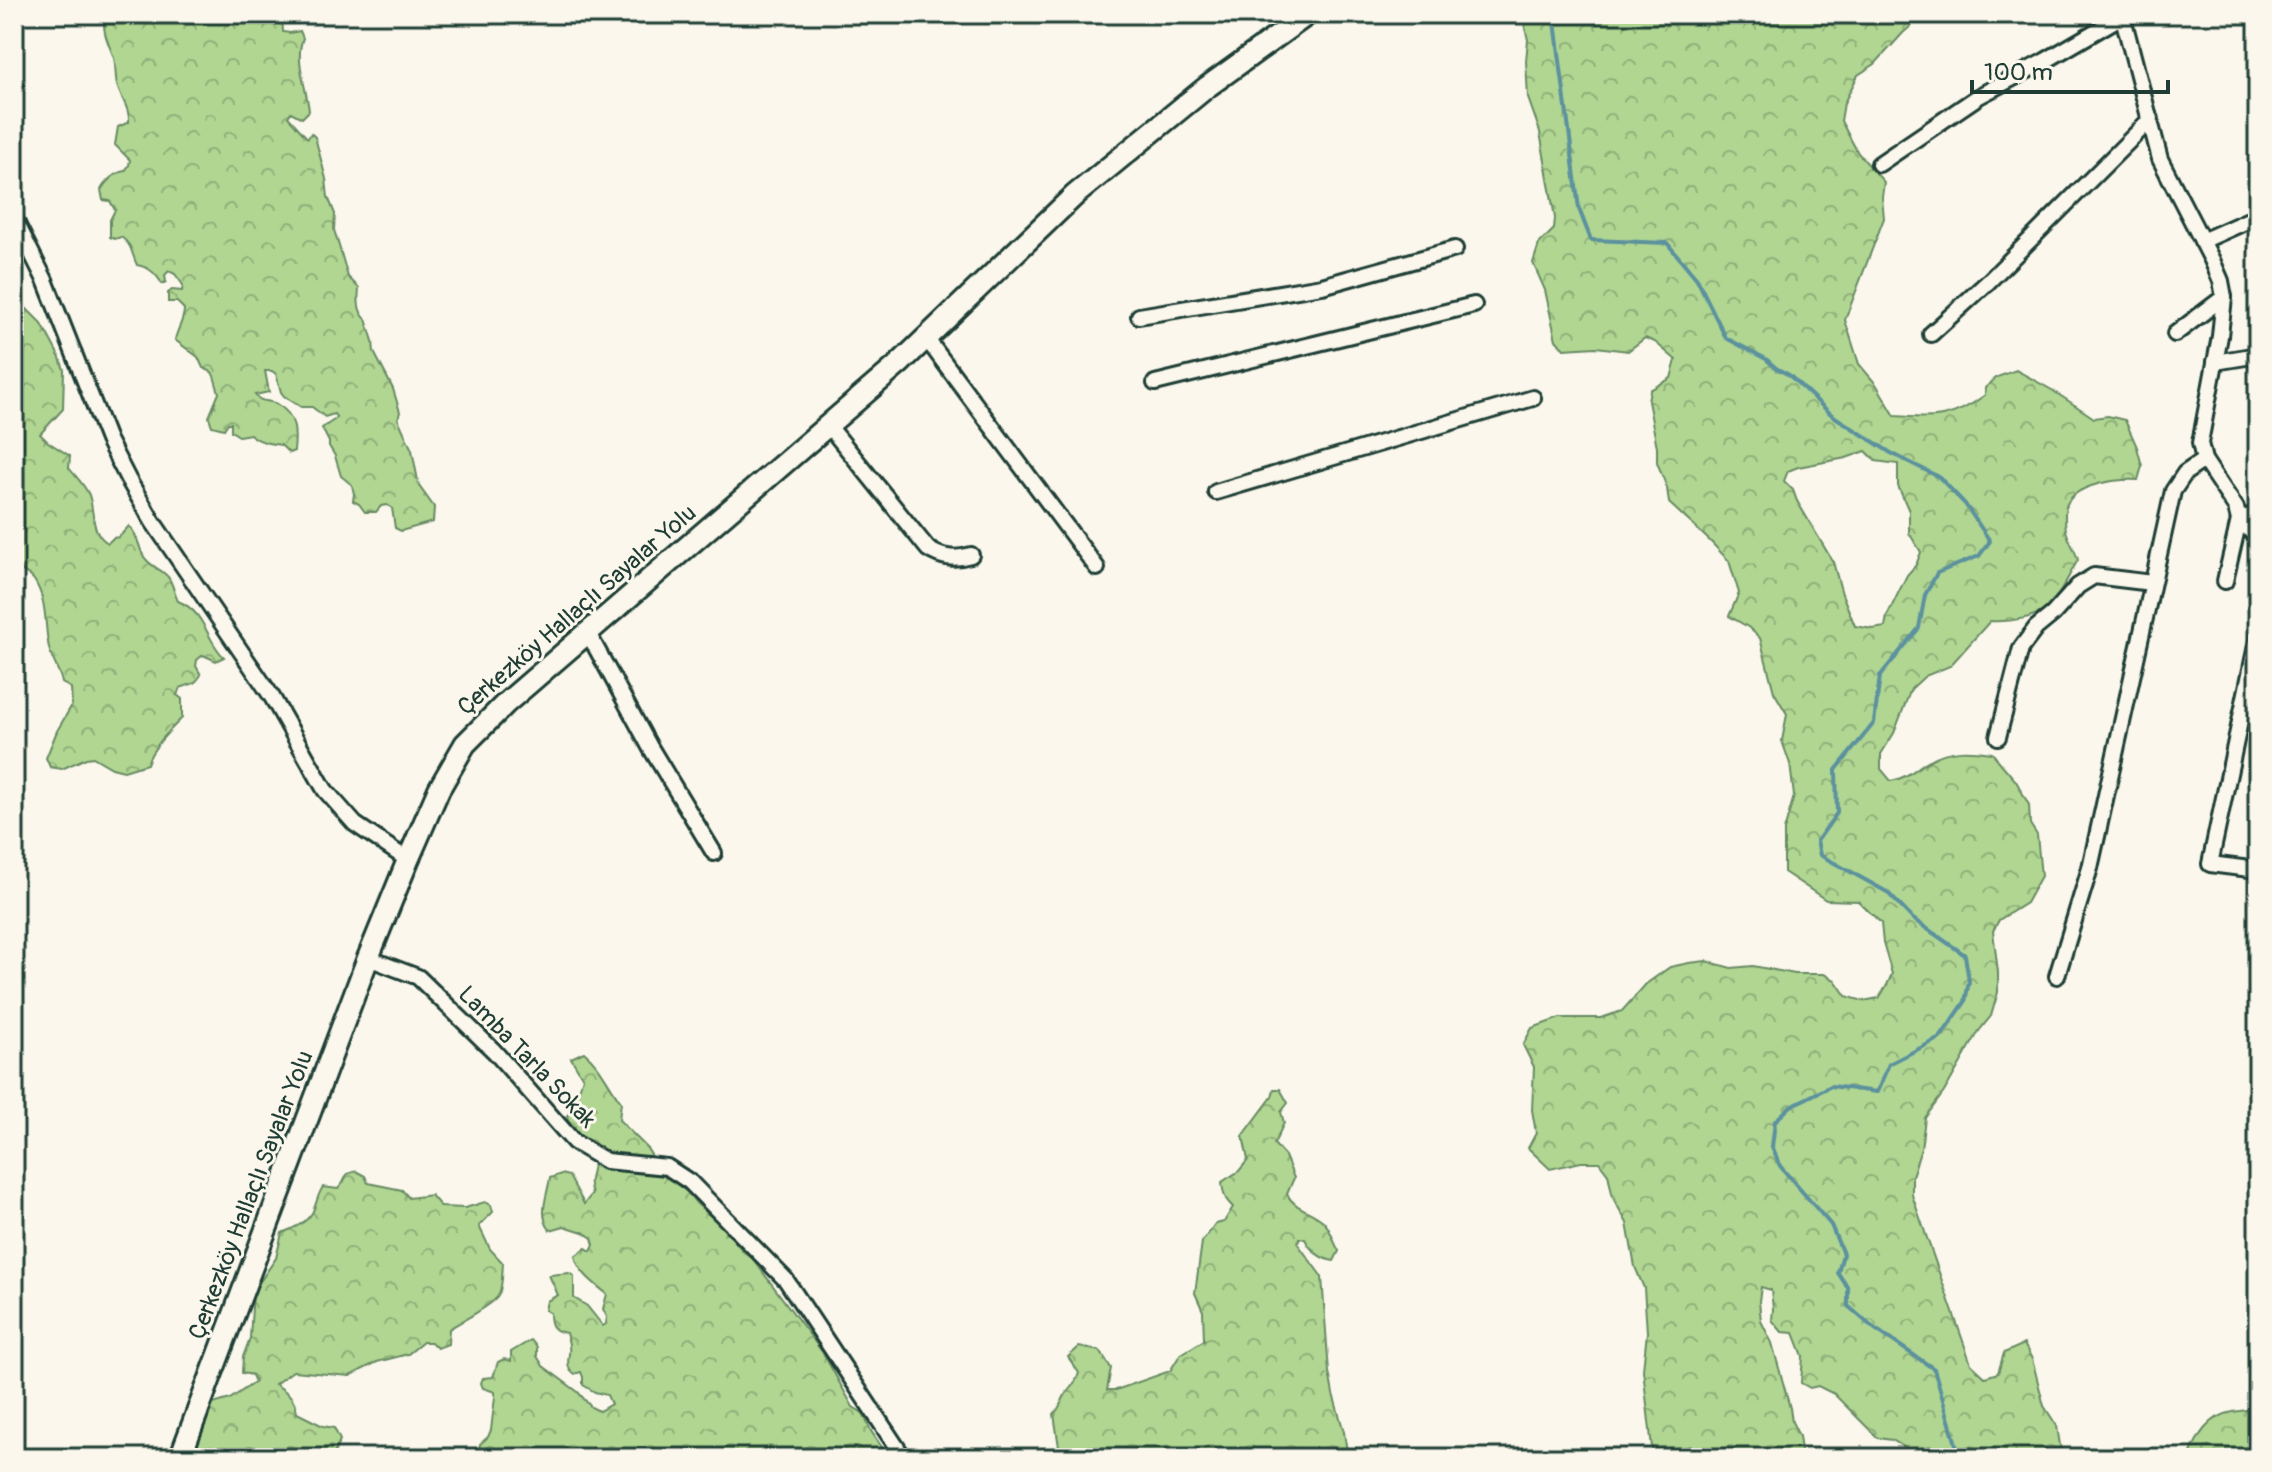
<svg xmlns="http://www.w3.org/2000/svg" width="2272" height="1472" font-family="Pangolin,sans-serif">
	<style>
		.forest { fill: url(#forest-crowns); stroke: #688a63; stroke-width: 2; fill-rule: evenodd }
		.lines { fill: none; stroke-linecap: round; stroke-linejoin: round }
		.stream { stroke: #5b919e; stroke-width: 4 }
		.street-casing { stroke: #1f3d34; stroke-width: 20 }
		.secondary-casing { stroke: #1f3d34; stroke-width: 26 }
		.street { stroke: #fbf7ec; stroke-width: 14 }
		.secondary { stroke: #fbf7ec; stroke-width: 20 }
		.labels { text-anchor: middle; dominant-baseline: central; stroke-width: 6; stroke-linejoin: round; paint-order: stroke }
		.street-label { font-size: 24px; fill: #1f3d34; stroke: #fbf7ec }
	</style>
	<defs>
		<pattern id="forest-crowns" width="20" height="18" patternUnits="userSpaceOnUse" patternTransform="scale(2)"><rect width="20" height="18" fill="#b0d692"/><path d="M2 6a3 3 0 1 1 6 0M12 15a3 3 0 1 1 6 0" fill="none" stroke="#8faf78"/></pattern>
	</defs>
	<rect width="100%" height="100%" fill="#fbf7ec"/>
	<filter id="ink" filterUnits="userSpaceOnUse"><feTurbulence type="fractalNoise" baseFrequency=".0125" numOctaves="2"/><feDisplacementMap in="SourceGraphic" scale="16" xChannelSelector="R" yChannelSelector="G"/><feConvolveMatrix kernelMatrix="1 2 1 2 8 2 1 2 1" color-interpolation-filters="sRGB"/></filter>
	<g filter="url(#ink)">
		<!-- forest -->
		<g class="forest">
			<path d="M106,14H282L283,32L290,33L300,31L303,38C294,59 307,89 309,111L302,118L291,112L288,117C293,121 305,137 308,138L311,133L315,137L326,179L328,197L335,214L334,230L339,246L348,277L359,288C358,299 357,311 366,319L373,341L374,352L393,389L400,412L398,419L412,450L419,486L434,507L433,522L401,531L395,528L392,508L387,505L381,506L376,512H365L359,504L353,501L354,494L352,485L341,476L335,456L329,446V442L322,428L337,418L334,414L325,417L312,407H301L284,396L281,392L276,374L272,371H265L269,392L255,395C262,404 269,399 278,405C296,415 296,432 294,451L289,453L281,445C271,444 258,442 250,434L239,436L231,431V423H228L224,429L212,426L209,417L219,393L214,376L212,372L203,368L198,357L175,340C177,329 184,321 184,309L177,302H168V293L172,290L182,291L183,285L175,274L169,271L165,275L166,282L162,284C156,273 149,267 137,265C131,253 133,245 121,237L115,239L110,237V220L115,210L110,201L103,200L101,190C105,182 115,172 125,171L129,165L130,160L115,145L118,127L129,122C130,108 120,97 117,85C115,76 116,67 114,58C109,44 100,29 106,14Z"/>
			<path d="M1527,14H1925L1903,33L1875,64L1858,75L1844,103L1841,121L1858,153L1884,182L1882,197L1884,218L1845,320L1859,364L1876,384L1895,416C1934,419 1952,420 1985,395V388L1997,377L2016,370L2052,390L2094,418L2108,416L2125,420L2137,447L2142,466L2138,480C2118,479 2077,483 2067,504C2064,511 2065,523 2066,530C2068,540 2075,549 2078,560C2071,571 2059,597 2051,605C2037,619 2008,622 1990,621L1950,666L1925,676L1911,689L1894,733L1881,754V769L1891,781C1910,777 1915,768 1930,760C1950,748 1971,750 1992,753L2016,781L2029,805L2030,824L2037,835L2041,876L2026,903L1999,920L1993,931L1998,972V992L1991,1016L1979,1031L1944,1092L1925,1118L1921,1149L1912,1176V1195L1971,1364L1985,1377L1998,1373L2004,1353L2024,1344L2032,1359L2044,1406L2057,1426L2062,1458H1904L1907,1449L1892,1440L1878,1438L1834,1394L1818,1386L1810,1388L1801,1383L1803,1356L1794,1333L1782,1332L1772,1320L1773,1309L1771,1290L1761,1287L1759,1301L1761,1321L1772,1343L1790,1408L1792,1422L1799,1436L1802,1458H1657L1653,1456L1643,1370L1647,1332L1644,1288L1635,1267L1627,1223L1613,1198L1608,1174L1599,1162H1581L1550,1169L1528,1148L1536,1133L1532,1110L1534,1067L1523,1045L1532,1028L1560,1018H1601L1622,1011L1646,984L1670,967L1689,963L1706,961L1731,968L1753,966L1795,974H1824L1835,980L1846,996L1863,1001L1879,998L1887,985L1892,974L1883,943L1881,923L1858,901L1826,900L1784,872V831L1794,796L1790,764L1782,741L1787,714L1774,692L1760,638L1748,627L1729,616L1739,593L1729,561L1710,541L1669,503L1667,488L1657,462V447L1648,401L1650,390L1671,378L1676,360L1655,342L1645,338L1628,351L1596,347L1564,349L1556,340L1545,290L1533,263L1539,244L1554,229L1555,218L1540,132L1528,98L1526,61L1528,40L1525,27ZM1866,451L1876,461L1898,464V486L1909,511V533L1921,552L1916,565L1907,575L1887,616L1885,627L1873,629L1855,626L1842,594L1833,562L1797,501L1793,490L1784,481L1788,471L1798,467L1846,458Z"/>
			<path d="M14,296L42,324L60,358L64,370L63,409L40,434L48,442L70,456L69,468C76,477 84,484 89,495C95,513 90,533 108,543L113,538L119,537L129,526C138,535 138,545 143,555C149,567 161,568 168,577C173,583 174,594 178,601C206,612 206,641 224,657L216,661L203,655L197,660L196,666L201,675L195,683L180,688L177,695L182,699V718C170,730 151,749 147,764L124,771L112,768L93,757L86,758L62,769L50,767L46,758L57,731L72,705L71,688L62,683C60,671 52,661 49,648C44,625 48,601 34,580C30,574 20,570 14,566Z"/>
			<path d="M584,1052C601,1066 608,1085 621,1102L619,1120L646,1147L660,1169L689,1194L696,1203L724,1228L742,1250L753,1259L823,1353L853,1407L863,1413L871,1431L889,1458H477L480,1444L488,1437L491,1430L495,1397V1392L483,1388L481,1383L483,1378L493,1377L498,1362L504,1359L511,1361V1352L531,1340L537,1347V1356L543,1366L578,1392L591,1407L599,1411L611,1404L607,1395L595,1392L583,1385V1377L581,1372L574,1374C563,1365 571,1357 569,1345C569,1341 567,1338 566,1333C553,1331 550,1326 550,1313L545,1310L547,1301L558,1295L549,1275L569,1273L574,1276V1298L587,1306L603,1326L606,1324L607,1317L603,1309L607,1294C595,1284 578,1272 575,1256L586,1248L591,1251L594,1245L592,1238L583,1232L564,1226L550,1230C538,1214 547,1197 550,1178L561,1174L569,1176L584,1204L592,1194C585,1177 597,1168 592,1155C586,1140 570,1132 567,1116L574,1104L583,1078L571,1058Z"/>
			<path d="M1274,1089H1280L1288,1103L1281,1112L1284,1123L1274,1144L1285,1156L1294,1178L1287,1194C1295,1210 1312,1210 1324,1222C1332,1231 1333,1242 1339,1251L1334,1261C1320,1259 1311,1251 1305,1239L1299,1238L1298,1244L1322,1277L1329,1372L1333,1394L1344,1432L1348,1458H1065L1059,1447L1054,1414C1061,1407 1062,1398 1068,1391C1074,1384 1076,1382 1079,1373L1068,1357L1079,1347L1100,1351L1111,1368L1107,1390H1116L1170,1371L1180,1355L1204,1340L1203,1311L1195,1293L1202,1242L1216,1224L1224,1222L1233,1207C1225,1200 1223,1194 1222,1182L1239,1171L1248,1160L1243,1136L1272,1097Z"/>
			<path d="M356,1171L365,1176L368,1183L402,1190L409,1198L431,1195L441,1207L465,1208L485,1202L491,1205L493,1212L479,1226L490,1249L503,1263C502,1273 503,1287 498,1296C493,1305 460,1322 449,1329L448,1344L437,1348L431,1342H423L408,1354L377,1362L350,1376L293,1371L275,1384C288,1393 295,1397 297,1413L323,1426L334,1428L340,1440L332,1458H193C193,1439 203,1420 213,1404L230,1399L255,1382L252,1375L242,1373L243,1357L250,1338L253,1292L276,1258L282,1233C293,1228 305,1224 312,1213C317,1204 317,1195 323,1187L338,1189L343,1183L347,1174Z"/>
			<path d="M2258,1404V1458H2189C2197,1436 2209,1416 2233,1412C2243,1410 2251,1411 2258,1404Z"/>
		</g>
		<g class="lines">
			<!-- stream -->
			<path class="stream" d="M1554,14L1579,209L1591,240L1667,243L1697,279L1726,338L1766,359L1776,368L1789,375L1832,415L1891,453L1939,477L1965,504L1990,541L1979,556L1937,573L1925,595L1919,628L1880,676L1874,723L1836,770L1837,813L1817,841L1820,855L1887,892L1913,919L1965,955L1969,981L1965,1002L1940,1038L1889,1064L1877,1092L1831,1086L1791,1106L1775,1121L1772,1147L1780,1166L1831,1225L1843,1254L1838,1273L1848,1288V1306L1871,1326L1934,1369L1960,1458"/>
			<!-- street casing -->
			<g class="street-casing">
				<g id="street">
					<path d="M2122,14L2160,159L2212,260L2221,281L2224,297L2220,336L2200,443L2204,460L2236,508L2239,520L2258,538"/>
					<path d="M1879,164L1979,96L2045,61L2122,16"/>
					<path d="M14,218L45,280L108,440L128,479L153,522L272,697L325,790L355,824L408,860"/>
					<path d="M2202,241L2258,216"/>
					<path d="M1139,316L1322,286L1455,249"/>
					<path d="M1931,334L1988,282L2151,119"/>
					<path d="M2175,334L2224,297"/>
					<path d="M926,338L1097,568"/>
					<path d="M2215,362L2258,355"/>
					<path d="M1155,383L1474,305"/>
					<path d="M828,425L928,549C942,558 954,560 971,555"/>
					<path d="M1216,492L1533,398"/>
					<path d="M2225,581L2239,520L2258,513"/>
					<path d="M588,633L650,747L714,853"/>
					<path d="M2258,636L2210,864L2258,870"/>
					<path d="M1998,737L2021,648L2036,628L2053,614L2078,586L2094,576L2152,583"/>
					<path d="M368,958L418,977L494,1051L574,1142L606,1161L667,1167L690,1182L786,1280L904,1458"/>
					<path d="M2057,976L2090,868L2173,491L2185,473L2204,460"/>
				</g>
			</g>
			<!-- secondary casing -->
			<g class="secondary-casing">
				<path id="secondary" d="M180,1458L368,958L408,860L439,789L465,744L505,704L899,364L1075,195L1207,87L1308,14"/>
			</g>
			<!-- street -->
			<use href="#street" class="street"/>
			<!-- secondary -->
			<use href="#secondary" class="secondary"/>
		</g>
	</g>
	<g class="labels">
		<!-- street labels -->
		<g class="street-label">
			<text transform="translate(577 610) rotate(-41)">Çerkezköy Hallaçlı Sayalar Yolu</text>
			<text transform="translate(527 1057) rotate(46)">Lamba Tarla Sokak</text>
			<text transform="translate(251 1195) rotate(-69)">Çerkezköy Hallaçlı Sayalar Yolu</text>
		</g>
	</g>
	<!-- margin -->
	<rect width="2272" height="1472" fill="none" stroke="#fbf7ec" stroke-width="48"/>
	<rect x="24" y="24" width="2224" height="1424" fill="none" stroke="#1f3d34" stroke-width="3" filter="url(#ink)"/>
	<!-- scale -->
	<path d="M1972 80v12h196v-12" fill="none" stroke="#1f3d34" stroke-width="4"/>
	<text x="1984" y="80" font-size="24" fill="#1f3d34" stroke="#fbf7ec" stroke-width="6" paint-order="stroke">100 m</text>
</svg>
